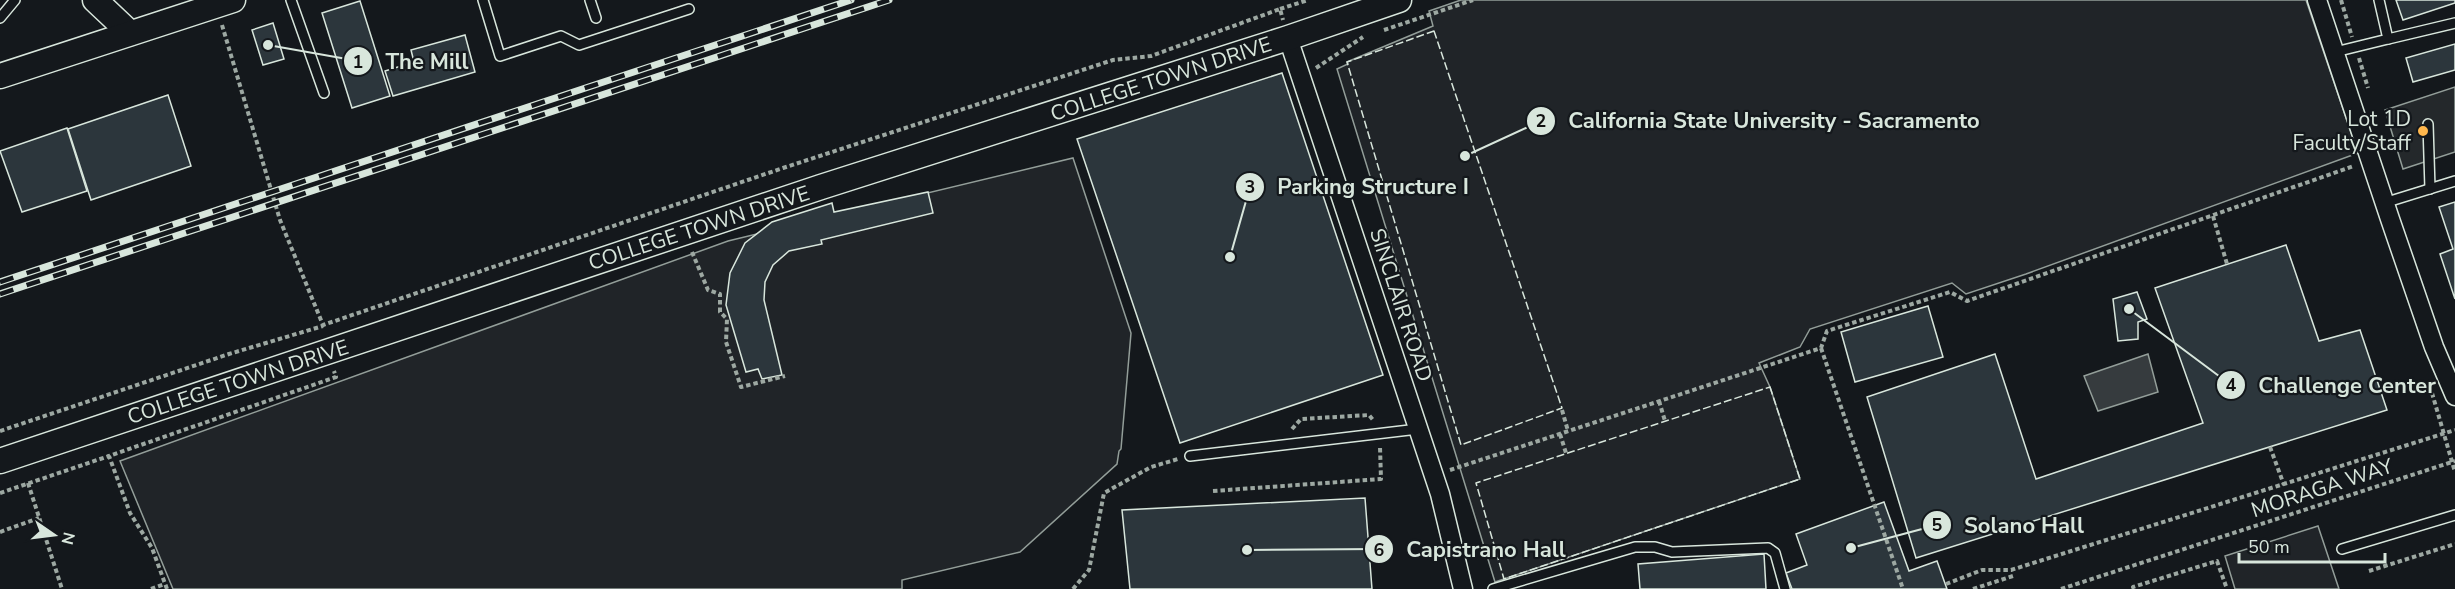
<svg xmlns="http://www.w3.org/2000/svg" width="2455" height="589" font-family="'Nunito Sans',sans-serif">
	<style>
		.green { fill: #202428; stroke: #939e99; stroke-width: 1.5 }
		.parking { fill: #24282b; stroke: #939e99; stroke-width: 1.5 }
		.water { fill: #363b3e; stroke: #939e99; stroke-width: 1.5 }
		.building { fill: #2c363c; stroke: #d8e6dc; stroke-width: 1.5 }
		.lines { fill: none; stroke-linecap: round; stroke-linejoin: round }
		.lane-casing { stroke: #d8e6dc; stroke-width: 12 }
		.street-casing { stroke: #d8e6dc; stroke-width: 21 }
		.secondary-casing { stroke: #d8e6dc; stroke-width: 27 }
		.path { stroke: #9da8a2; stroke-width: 4; stroke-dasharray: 4.5 3; stroke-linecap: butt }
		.lane { stroke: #14181c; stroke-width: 9 }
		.street { stroke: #14181c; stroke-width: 18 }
		.secondary { stroke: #14181c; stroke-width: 24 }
		.rail-casing { stroke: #d8e6dc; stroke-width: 7 }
		.rail { stroke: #14181c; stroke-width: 4.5; stroke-dasharray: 14; stroke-linecap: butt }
		.fence { stroke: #d8e6dc; stroke-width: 1.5; stroke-dasharray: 8 3; stroke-linecap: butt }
		.poi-dot { fill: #ffb74d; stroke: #14181c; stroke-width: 2 }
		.labels { text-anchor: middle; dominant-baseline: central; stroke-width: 4.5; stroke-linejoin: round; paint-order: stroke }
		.street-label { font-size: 21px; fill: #d8e6dc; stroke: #14181c }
		.poi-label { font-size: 21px; fill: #d8e6dc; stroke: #14181c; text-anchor: end }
		.leader { fill: none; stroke: #d8e6dc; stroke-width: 2 }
		.callout-dot { fill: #d8e6dc; stroke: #14181c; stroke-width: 2 }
		.mark-label { font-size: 18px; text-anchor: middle; font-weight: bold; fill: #111 }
		.callout-label { font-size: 22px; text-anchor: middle; font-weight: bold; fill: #d8e6dc; stroke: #14181c; stroke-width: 4.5; stroke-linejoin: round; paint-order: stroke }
	</style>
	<rect width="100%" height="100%" fill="#14181c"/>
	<!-- green -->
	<g class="green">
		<path d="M1461,0H2306L2358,153L2026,274L1966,294L1952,283L1810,329L1800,347L1759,363L1770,387L1800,479L1495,582L1337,69L1348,64L1347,62L1433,26L1429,11Z"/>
		<path d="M1073,158L1131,333L1121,449L1119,451L1117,464L1020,552L902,580V589H173L120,461L728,241Z"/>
		<path d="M2318,526L2339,589H2235L2225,556Z"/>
	</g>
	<!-- parking -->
	<path class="parking" d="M2455,87V152L2403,169L2385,110Z"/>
	<!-- water -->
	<path class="water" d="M2148,354L2158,392L2098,411L2084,376Z"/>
	<!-- building -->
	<g class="building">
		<path d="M2396,0H2455V3L2403,20Z"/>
		<path d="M360,1L390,96L352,108L322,13Z"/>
		<path d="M273,23L284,59L263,65L252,30Z"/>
		<path d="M465,35L475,72L393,96L385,71L414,62L411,50Z"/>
		<path d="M2455,44V70L2413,82L2406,58Z"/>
		<path d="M1282,73L1383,375L1180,443L1077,139Z"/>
		<path d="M168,95L191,166L91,200L68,129Z"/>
		<path d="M67,128L87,191L22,212L0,151Z"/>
		<path d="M928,192L933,213L821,240L822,244L789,251L773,265L765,282L764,300L782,375L762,379L758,369L746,372L726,305L730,273L745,243L772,222L832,203L834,212Z"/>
		<path d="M2455,202V299L2440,254L2453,249L2439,207Z"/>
		<path d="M2286,245L2319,341L2360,330L2387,410L1916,558L1867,397L1995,354L2036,479L2203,423L2155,288Z"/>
		<path d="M2137,292L2147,319L2138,322V339L2118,341L2113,299Z"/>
		<path d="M1928,306L1943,357L1855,382L1841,332Z"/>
		<path d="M1365,498L1372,589H1130L1122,510Z"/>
		<path d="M1884,502L1909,571L1937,561L1947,589H1792L1786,573L1807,565L1796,534Z"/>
		<path d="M1764,554L1766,589H1640L1638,564Z"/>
	</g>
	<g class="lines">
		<!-- lane casing -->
		<g class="lane-casing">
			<g id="lane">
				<path d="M291,0L324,93"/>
				<path d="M483,0L500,56L561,36L579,45L689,9"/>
				<path d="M590,0L596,18"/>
				<path d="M0,18L15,0"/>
				<path d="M2388,39L2455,23"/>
				<path d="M2335,52L2388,39L2379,0"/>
				<path d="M2428,124L2430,189"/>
				<path d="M2384,203L2455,181"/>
				<path d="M1190,456L1418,429"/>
				<path d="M2342,549L2455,515"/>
				<path d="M1493,589L1635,547H1655L1672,552L1768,548L1775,553L1785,589"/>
			</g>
		</g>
		<!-- street casing -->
		<g class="street-casing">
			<g id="street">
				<path d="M2317,0L2390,219L2434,347L2455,396"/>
				<path d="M1288,38L1440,494L1463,589"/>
			</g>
		</g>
		<!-- secondary casing -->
		<g class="secondary-casing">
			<g id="secondary">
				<path d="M95,0L130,33"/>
				<path d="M0,76L233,0"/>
				<path d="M0,461L821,187L1288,38L1399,0"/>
			</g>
		</g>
		<!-- path -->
		<g class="path">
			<path d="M2341,0L2352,37"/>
			<path d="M1280,9L1308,0"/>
			<path d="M222,25L280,220L323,325L783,168L1113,60L1151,56L1280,9L1283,20"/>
			<path d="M1384,30L1473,0"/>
			<path d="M2359,58L2368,88"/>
			<path d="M1316,68L1363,37"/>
			<path d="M2213,216L2227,264"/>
			<path d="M692,252L708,290L720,294V312L727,319L726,342L741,387L785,376"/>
			<path d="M1821,348L1903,589"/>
			<path d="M2432,393L2455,472"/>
			<path d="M1659,401L1665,421"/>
			<path d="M1562,410L1568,431"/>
			<path d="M1292,429L1301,419L1369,415L1374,421"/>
			<path d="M0,431L229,354L323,326"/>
			<path d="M1560,434L1566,453"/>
			<path d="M2270,447L2284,485"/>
			<path d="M1450,470L1821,348L1827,331L1950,292L1967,301L2354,166"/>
			<path d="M28,483L62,589"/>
			<path d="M1213,491L1381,479L1380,447"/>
			<path d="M0,493L109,456"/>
			<path d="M0,532L39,518"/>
			<path d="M2369,571L2455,544"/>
			<path d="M1946,584L1982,570H2011L2455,430"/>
			<path d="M151,589L165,584"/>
			<path d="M167,589L152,548L130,513L109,456L336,377L334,371"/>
			<path d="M1073,589L1089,570L1104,493L1151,467L1178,459"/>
			<path d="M1973,589L2013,576"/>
			<path d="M2061,589L2455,461"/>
			<path d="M2134,589L2133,587L2217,561L2227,589"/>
		</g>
		<!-- lane -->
		<use href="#lane" class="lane"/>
		<!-- street -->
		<use href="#street" class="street"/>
		<!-- secondary -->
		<use href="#secondary" class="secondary"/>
		<!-- rail casing -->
		<g class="rail-casing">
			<g id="rail">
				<path d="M0,282L851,0"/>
				<path d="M0,294L889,0"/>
			</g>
		</g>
		<!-- rail -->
		<use href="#rail" class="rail"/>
		<!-- fence -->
		<g class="fence">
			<path d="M1434,31L1562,408L1461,445L1347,62Z"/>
			<path d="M1770,387L1800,479L1504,579L1476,483Z"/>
		</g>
	</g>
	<!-- markers -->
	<circle class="poi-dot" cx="2423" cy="131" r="6"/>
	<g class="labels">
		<!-- street labels -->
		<g class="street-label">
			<text transform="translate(1161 79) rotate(-18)">COLLEGE TOWN DRIVE</text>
			<text transform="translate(699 228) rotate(-18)">COLLEGE TOWN DRIVE</text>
			<text transform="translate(1401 305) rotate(72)">SINCLAIR ROAD</text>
			<text transform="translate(238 382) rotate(-18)">COLLEGE TOWN DRIVE</text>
			<text transform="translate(2322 488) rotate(-18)">MORAGA WAY</text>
		</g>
		<!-- poi labels -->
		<g class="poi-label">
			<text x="2411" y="119">Lot 1D<tspan x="2411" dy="24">Faculty/Staff</tspan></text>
		</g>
	</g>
	<!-- callouts -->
	<path class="leader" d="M268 45L358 61M1465 156L1541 121M1230 257L1250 187M2129 309L2231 385M1851 548L1937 525M1247 550L1379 549"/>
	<g class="callout-dot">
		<circle cx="268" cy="45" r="6"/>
		<circle cx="1465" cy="156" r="6"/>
		<circle cx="1230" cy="257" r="6"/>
		<circle cx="2129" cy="309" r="6"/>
		<circle cx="1851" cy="548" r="6"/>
		<circle cx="1247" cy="550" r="6"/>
		<circle cx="358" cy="61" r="15"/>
		<circle cx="1541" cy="121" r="15"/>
		<circle cx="1250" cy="187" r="15"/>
		<circle cx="2231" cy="385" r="15"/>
		<circle cx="1937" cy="525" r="15"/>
		<circle cx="1379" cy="549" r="15"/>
	</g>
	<g class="mark-label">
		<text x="358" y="68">1</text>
		<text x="1541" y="127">2</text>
		<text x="1250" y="193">3</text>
		<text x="2231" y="391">4</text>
		<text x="1937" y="531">5</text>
		<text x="1379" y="556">6</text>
	</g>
	<g class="callout-label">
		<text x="427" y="69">The Mill</text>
		<text x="1774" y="128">California State University - Sacramento</text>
		<text x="1373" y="194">Parking Structure I</text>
		<text x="2347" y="393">Challenge Center</text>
		<text x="2024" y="533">Solano Hall</text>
		<text x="1486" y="557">Capistrano Hall</text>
	</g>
	<!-- north arrow -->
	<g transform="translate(54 535) rotate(104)" stroke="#14181c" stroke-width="4.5" paint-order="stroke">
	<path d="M0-4.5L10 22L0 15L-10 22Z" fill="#d8e6dc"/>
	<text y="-9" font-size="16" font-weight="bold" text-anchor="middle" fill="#d8e6dc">N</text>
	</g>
	<!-- scale -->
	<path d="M2239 553v9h146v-9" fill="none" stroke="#d8e6dc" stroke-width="3"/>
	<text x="2248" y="553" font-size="18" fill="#d8e6dc" stroke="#14181c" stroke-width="4.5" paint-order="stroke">50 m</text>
</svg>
